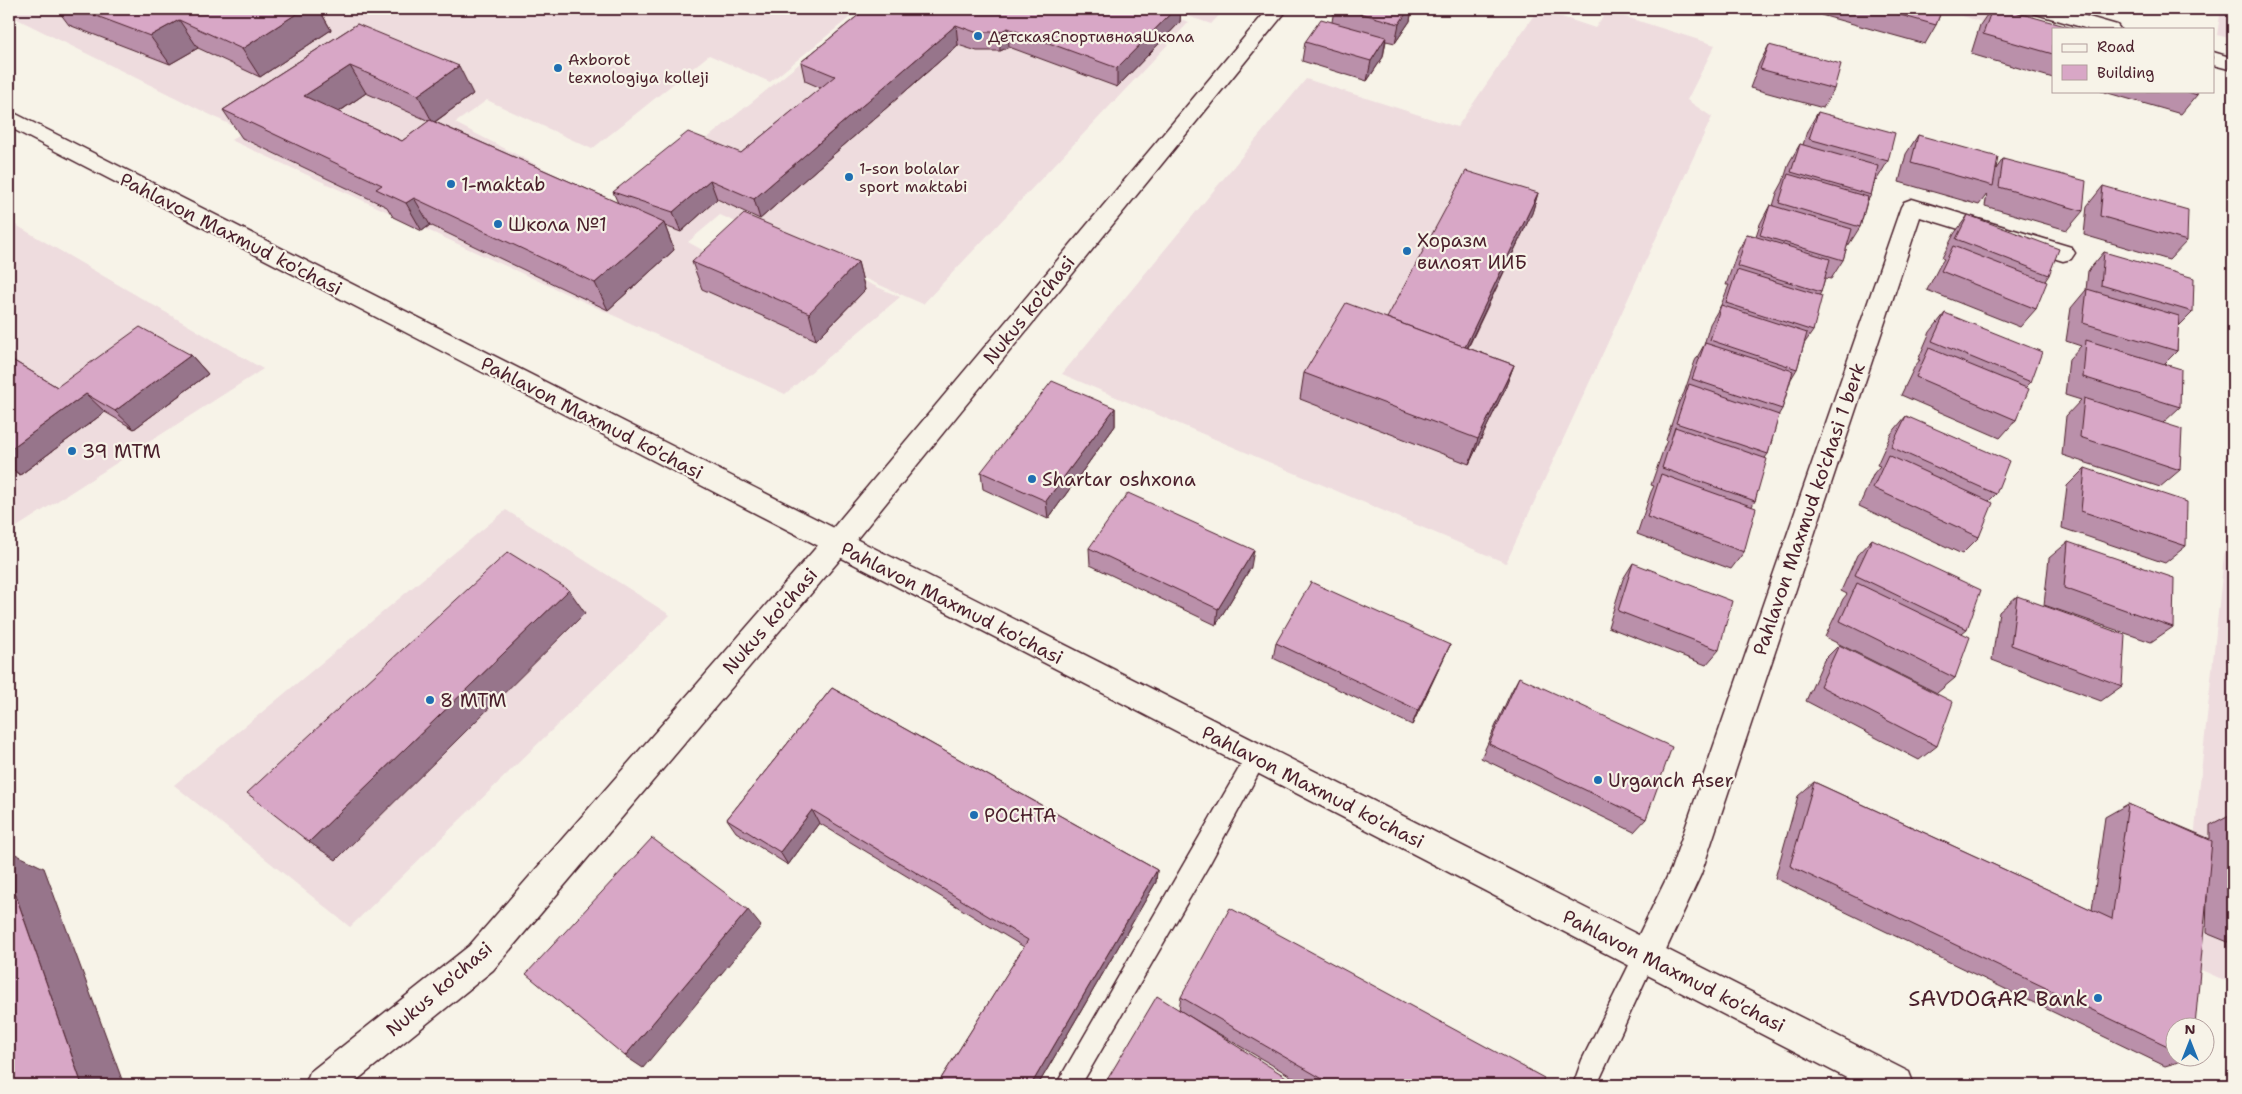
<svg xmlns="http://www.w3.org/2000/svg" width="2242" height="1094" font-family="'Shantell Sans',sans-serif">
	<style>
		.built { fill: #eedcde }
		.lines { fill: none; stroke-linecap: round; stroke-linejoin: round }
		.service-casing { stroke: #4a1f2b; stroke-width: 3 }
		.minor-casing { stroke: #4a1f2b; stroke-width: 3 }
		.tertiary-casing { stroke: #4a1f2b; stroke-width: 3 }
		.secondary-casing { stroke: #4a1f2b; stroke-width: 3 }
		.service { fill: #f7f3e8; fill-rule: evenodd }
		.minor { fill: #f7f3e8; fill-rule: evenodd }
		.tertiary { fill: #f7f3e8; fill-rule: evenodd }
		.secondary { fill: #f7f3e8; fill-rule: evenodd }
		.wall { fill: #ba90aa; stroke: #4a1f2b; fill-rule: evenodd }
		.shaded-wall { fill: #97758b; stroke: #4a1f2b }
		.building { fill: #d8a7c6; stroke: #4a1f2b }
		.poi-dot { fill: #1f6fb2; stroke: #f7f3e8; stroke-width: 2 }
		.labels { text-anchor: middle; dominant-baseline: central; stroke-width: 4.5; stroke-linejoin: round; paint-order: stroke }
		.far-poi-label { font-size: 16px; fill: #4a1f2b; stroke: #f7f3e8; text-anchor: start }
		.poi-label { font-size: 19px; fill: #4a1f2b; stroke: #f7f3e8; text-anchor: start }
		.street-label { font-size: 19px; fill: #4a1f2b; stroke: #f7f3e8 }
		.near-poi-label { font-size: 22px; fill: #4a1f2b; stroke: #f7f3e8; text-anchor: end }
	</style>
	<rect width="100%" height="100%" fill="#f7f3e8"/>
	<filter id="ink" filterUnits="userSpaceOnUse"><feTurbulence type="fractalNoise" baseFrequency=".02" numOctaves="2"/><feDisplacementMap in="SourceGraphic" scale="10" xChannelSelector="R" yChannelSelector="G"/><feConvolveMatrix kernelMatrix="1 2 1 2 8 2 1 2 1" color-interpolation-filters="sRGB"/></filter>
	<g filter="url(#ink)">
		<!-- built -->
		<g class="built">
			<path d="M9,9H860L770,82L709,55L592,149L487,100L455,123L615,205L700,144L867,9H1152L1189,22L923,304L720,215L688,242L706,252L743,228L900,297L785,394L231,140L372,47L239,129L9,15Z"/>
			<path d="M1167,9H1225L1211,24Z"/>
			<path d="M1538,9L1595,28L1607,11L1715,45L1687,100L1712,117L1506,563L1062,374L1306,79L1457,127Z"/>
			<path d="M1941,9H2015L2010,31Z"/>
			<path d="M2221,9H2233V39L2217,35Z"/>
			<path d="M9,221L263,369L9,532Z"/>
			<path d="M2233,472V984L2181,961Z"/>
			<path d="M506,510L670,615L350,927L174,785Z"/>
		</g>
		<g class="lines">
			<!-- service casing -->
			<g class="service-casing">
				<g id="service">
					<path d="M1256,748L1263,751L1266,758L1263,765L1210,863L1081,1085H1056L1249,751Z"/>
					<path d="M1645,946L1653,949L1656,957L1597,1085H1573L1582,1060L1637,949Z"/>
				</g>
			</g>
			<!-- minor casing -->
			<g class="minor-casing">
				<g id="minor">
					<path d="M1268,9H1288L847,551L493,970L351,1085H305L310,1072L469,946L827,535Z"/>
					<path d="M1912,199L2071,247L2075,253L2071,259L2063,261L1920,217L1701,874L1657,969L1645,974L1633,969L1628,957L1671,869L1901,207L1904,202Z"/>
				</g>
			</g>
			<!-- tertiary casing -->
			<g class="tertiary-casing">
				<g id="tertiary">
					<path d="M2030,9H2061L2117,25L2120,29H2088L2033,13Z"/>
					<path d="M2213,52L2233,58V70L2213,65Z"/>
				</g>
			</g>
			<!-- secondary casing -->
			<g class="secondary-casing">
				<path id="secondary" d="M9,112L16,114L1909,1072L1914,1085H1860L9,127Z"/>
			</g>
			<!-- service -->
			<use href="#service" class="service"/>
			<!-- minor -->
			<use href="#minor" class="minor"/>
			<!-- tertiary -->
			<use href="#tertiary" class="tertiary"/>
			<!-- secondary -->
			<use href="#secondary" class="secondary"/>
		</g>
		<!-- wall -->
		<g class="wall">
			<path d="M57,9H319L331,30L260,77L198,48L170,64L69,25Z"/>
			<path d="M866,9H1181L1180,22L1117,87L1009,47L1000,51H977L958,45L760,219L717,199L681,232L665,226L674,250L608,310L430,225L422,231L393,217L387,207L242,138L223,110L357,24L473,94L435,122L618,203L613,192L741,153L821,88L805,81L801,62ZM366,93L429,121L402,141L339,112Z"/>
			<path d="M1334,9H1412L1410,21L1395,43L1386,41L1383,57L1367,81L1302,61L1305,42L1332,22Z"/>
			<path d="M1823,9H1942L1936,25L1925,44L1821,15Z"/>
			<path d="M1991,9H2004L2053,29V78L1971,54L1980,25Z"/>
			<path d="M1769,45L1834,89L1823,108L1750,88L1759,64Z"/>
			<path d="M2101,91H2197V95L2181,114Z"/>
			<path d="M1818,112L1888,161L1876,181L1875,180L1871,195L1867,202L1860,227L1848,246H1847L1843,260L1831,279L1825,278L1821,292L1819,296L1813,331L1804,344L1797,369L1791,379L1782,409L1779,414L1768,454L1765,458L1755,501L1752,506L1744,552L1731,569L1637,534L1651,492L1654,486L1651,485L1665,445L1667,441L1666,440L1679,402L1684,393L1695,361L1704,345L1710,324L1721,305L1729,285H1726L1737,253L1747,234L1756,236L1760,224L1770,205L1773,206L1777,193L1783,182L1789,163L1800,144L1803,145L1807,131Z"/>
			<path d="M1918,135L1996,169L2003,159L2083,211L2067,230L1985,206L1987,194L1979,205L1899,182L1906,154Z"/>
			<path d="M2103,186L2187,241L2169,260L2084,235L2087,206Z"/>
			<path d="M1538,193L1532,213L1468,348L1514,365L1504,391L1469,464L1300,399L1304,373L1387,318Z"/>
			<path d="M1968,215L2049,275L2045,281L2036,309L2020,327L1927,290L1940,265L1944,259L1942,258L1954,234Z"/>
			<path d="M2104,252L2193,312L2178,327L2177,351L2164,364L2180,407L2163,423L2180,470L2160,487L2062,455L2066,416L2081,400L2065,395L2069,359L2081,346L2066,341L2071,308L2086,290L2088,271Z"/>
			<path d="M692,262H858L865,290L816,340L702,289Z"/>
			<path d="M1945,313L2031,382L2025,388L2016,420L2000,438L1901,395L1915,366L1920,360H1918L1930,332Z"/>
			<path d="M191,355L208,374L134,429L105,412L20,475L9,468V358L57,387Z"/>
			<path d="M1115,408V426L1048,519L983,489L981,472Z"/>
			<path d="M1906,416L1996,494L1989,501L1979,537L1962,554L1859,506L1874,473L1880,466L1877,465L1891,434Z"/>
			<path d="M2085,468L2186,546L2165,563L2062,528L2067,486Z"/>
			<path d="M1872,539L1967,629L1962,633L1955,678L1937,693L1825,637L1843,599L1847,594L1841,591L1857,555Z"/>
			<path d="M2068,542L2173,627L2151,642L2044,605L2049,558Z"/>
			<path d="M1089,548L1251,567L1216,625L1090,565Z"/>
			<path d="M1633,563L1719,650L1706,665L1608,627L1623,579Z"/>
			<path d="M2017,596L2122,686L2101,701L1992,660L1999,612Z"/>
			<path d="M1276,643L1450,645L1412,725L1273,658Z"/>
			<path d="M1839,645L1937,746L1919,760L1806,701L1824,660Z"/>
			<path d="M1519,677L1646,819L1634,832L1481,758L1511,692Z"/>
			<path d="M832,688L1157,870L1156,882L1038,1085H937L1024,947L819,823L788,865L736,832L727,819Z"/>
			<path d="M1814,782L2092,910L2105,817L2128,804L2210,839V825L2233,813V944L2206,933L2207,896L2174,1026V1056H2192V1058L2165,1066L1775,878L1798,796Z"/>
			<path d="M1181,997L1541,1085H1306L1204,1025L1179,1010Z"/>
		</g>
		<!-- shaded-wall -->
		<g class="shaded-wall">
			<path d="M304,9H319L331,30L260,77L242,49Z"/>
			<path d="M1175,9H1181L1180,22L1117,87V68Z"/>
			<path d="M1409,9H1412L1410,21L1395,43L1399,24Z"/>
			<path d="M179,20L198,48L170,64L150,36Z"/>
			<path d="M956,25L958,45L760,219L754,199Z"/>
			<path d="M1008,28L1009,47L1000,51L999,32Z"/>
			<path d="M1386,37L1383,57L1367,81L1371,61Z"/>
			<path d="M350,66L366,93L321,124L304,96Z"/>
			<path d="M459,66L473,94L433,123L418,95Z"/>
			<path d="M710,180L717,199L681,232L673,212Z"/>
			<path d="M1538,193L1532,213L1459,365L1465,347Z"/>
			<path d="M414,198L430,225L422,231L406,203Z"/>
			<path d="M664,223L674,250L608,310L595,283Z"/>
			<path d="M858,262L865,290L816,340L809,313Z"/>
			<path d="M191,355L208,374L134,429L115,411Z"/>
			<path d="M1514,365L1504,391L1469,464L1478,439Z"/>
			<path d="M86,394L105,412L20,475L9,466V450Z"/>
			<path d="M1115,408V426L1048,519L1046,501Z"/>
			<path d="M1254,550L1251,567L1216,625L1218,609Z"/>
			<path d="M569,590L585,613L336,860L309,842Z"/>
			<path d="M1450,645L1443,660L1412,725L1418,710Z"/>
			<path d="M812,810L819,823L788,865L780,852Z"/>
			<path d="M9,851L44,868L124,1085H82L9,876Z"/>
			<path d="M1157,870L1156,882L1038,1085H1031Z"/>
			<path d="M748,910L761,926L643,1068L625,1056Z"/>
		</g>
		<!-- building -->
		<g class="building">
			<path d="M78,9H304L242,49L179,20L150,36Z"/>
			<path d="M866,9H1175L1117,68L1008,28L999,32H975L956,25L754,199L710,180L673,212L613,192L688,132L741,153L835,76L801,62Z"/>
			<path d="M1345,9H1409L1399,24Z"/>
			<path d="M1879,9H1942L1936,25Z"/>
			<path d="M1992,9H2004L2076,29H2053V54L1983,34Z"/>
			<path d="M1321,19L1386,37L1371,61L1305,42Z"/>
			<path d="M357,24L459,66L418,95L350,66L304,96L402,141L430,120L664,223L595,283L414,198L406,203L376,189L382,185L223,110Z"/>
			<path d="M1769,45L1841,64L1834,89L1760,69Z"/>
			<path d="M2185,91H2197V95Z"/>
			<path d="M1818,112L1895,133L1888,161L1809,139Z"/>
			<path d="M1918,135L1998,157L1993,186L1911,163Z"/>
			<path d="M1800,144L1878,166L1871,195L1791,172Z"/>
			<path d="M2003,159L2086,181L2083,211L1999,187Z"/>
			<path d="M1466,171L1538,193L1465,347L1387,318Z"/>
			<path d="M1788,174L1868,197L1860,227L1779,203Z"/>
			<path d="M2103,186L2188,210L2187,241L2100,216Z"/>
			<path d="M1770,205L1852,229L1843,260L1760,235Z"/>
			<path d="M744,214L858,262L809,313L692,262Z"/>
			<path d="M1968,215L2059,249L2049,275L1956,239Z"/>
			<path d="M1747,234L1830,259L1821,292L1737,266Z"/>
			<path d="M1953,246L2047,282L2036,309L1941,271Z"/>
			<path d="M2104,252L2194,278L2193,312L2101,285Z"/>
			<path d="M1737,270L1822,296L1813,331L1726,303Z"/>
			<path d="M2087,289L2179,316L2177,351L2083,323Z"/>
			<path d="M1346,303L1514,365L1478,439L1304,373Z"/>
			<path d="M1721,305L1807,333L1797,369L1710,340Z"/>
			<path d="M1945,313L2042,352L2031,382L1932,341Z"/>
			<path d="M140,327L191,355L115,411L86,394L9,450V358L57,387Z"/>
			<path d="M2086,340L2181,369L2180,407L2083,377Z"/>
			<path d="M1705,343L1793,371L1782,409L1692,379Z"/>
			<path d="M1929,348L2029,389L2016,420L1916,377Z"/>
			<path d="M1052,381L1115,408L1046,501L981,472Z"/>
			<path d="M1689,384L1779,415L1768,454L1676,423Z"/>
			<path d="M2084,398L2182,429L2180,470L2080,437Z"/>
			<path d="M1906,416L2009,461L1996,494L1891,447Z"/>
			<path d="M1675,427L1767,459L1755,501L1662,468Z"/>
			<path d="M1888,455L1993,503L1979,537L1873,488Z"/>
			<path d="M2085,468L2187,502L2186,546L2081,511Z"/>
			<path d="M1661,474L1756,508L1744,552L1647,517Z"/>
			<path d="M1128,493L1254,550L1218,609L1089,548Z"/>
			<path d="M1872,539L1981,590L1967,629L1855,575Z"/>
			<path d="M2068,542L2174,578L2173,627L2064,588Z"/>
			<path d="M508,552L569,590L309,842L247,793Z"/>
			<path d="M1633,563L1732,601L1719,650L1618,611Z"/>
			<path d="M1311,582L1450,645L1418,710L1276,643Z"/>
			<path d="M1857,583L1970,637L1955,678L1840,621Z"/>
			<path d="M2017,596L2125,635L2122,686L2011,645Z"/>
			<path d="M1839,645L1953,702L1937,746L1820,686Z"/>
			<path d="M1519,677L1672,747L1646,819L1489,744Z"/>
			<path d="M832,688L1157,870L1031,1085H937L1028,940L812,810L780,852L727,819Z"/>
			<path d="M1814,782L2112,919L2128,804L2212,841L2195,1026H2174V1049L1790,866Z"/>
			<path d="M652,838L748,910L625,1056L526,974Z"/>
			<path d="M9,876L82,1085H9Z"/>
			<path d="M1230,908L1544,1078L1541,1085H1333L1181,997Z"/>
			<path d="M1157,996L1299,1085H1104Z"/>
		</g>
	</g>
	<!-- markers -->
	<g class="poi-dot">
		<circle cx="978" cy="36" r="5"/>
		<circle cx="558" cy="68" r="5"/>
		<circle cx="849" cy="177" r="5"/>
		<circle cx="451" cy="184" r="5"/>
		<circle cx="498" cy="224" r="5"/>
		<circle cx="1407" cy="251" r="5"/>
		<circle cx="72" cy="451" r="5"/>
		<circle cx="1032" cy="479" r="5"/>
		<circle cx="430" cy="700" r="5"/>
		<circle cx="1598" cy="780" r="5"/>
		<circle cx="974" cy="815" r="5"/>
		<circle cx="2098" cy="998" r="5"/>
	</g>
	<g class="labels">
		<!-- far-poi labels -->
		<g class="far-poi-label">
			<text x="988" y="36">ДетскаяСпортивнаяШкола</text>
			<text x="568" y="59">Axborot<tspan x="568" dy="18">texnologiya kolleji</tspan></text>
			<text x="859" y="168">1-son bolalar<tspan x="859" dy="18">sport maktabi</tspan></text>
		</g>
		<!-- poi labels -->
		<g class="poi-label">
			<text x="461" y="184">1-maktab</text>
			<text x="508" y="224">Школа №1</text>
			<text x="1417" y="240">Хоразм<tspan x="1417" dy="22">вилоят ИИБ</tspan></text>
			<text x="82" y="451">39 MTM</text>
			<text x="1042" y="479">Shartar oshxona</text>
			<text x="440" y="700">8 MTM</text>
			<text x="1608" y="780">Urganch Aser</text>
			<text x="984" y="815">POCHTA</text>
		</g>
		<!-- street labels -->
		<g class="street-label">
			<text transform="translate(231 234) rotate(27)">Pahlavon Maxmud ko'chasi</text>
			<text transform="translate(1029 310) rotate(-51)">Nukus ko'chasi</text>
			<text transform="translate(592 418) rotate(27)">Pahlavon Maxmud ko'chasi</text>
			<text transform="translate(1809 509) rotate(-71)">Pahlavon Maxmud ko'chasi 1 berk</text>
			<text transform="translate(952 603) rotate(27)">Pahlavon Maxmud ko'chasi</text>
			<text transform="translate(770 621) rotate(-49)">Nukus ko'chasi</text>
			<text transform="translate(1313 787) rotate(27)">Pahlavon Maxmud ko'chasi</text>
			<text transform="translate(1674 971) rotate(27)">Pahlavon Maxmud ko'chasi</text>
			<text transform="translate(439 989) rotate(-41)">Nukus ko'chasi</text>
		</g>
		<!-- near-poi labels -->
		<g class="near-poi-label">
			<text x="2088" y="998">SAVDOGAR Bank</text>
		</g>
	</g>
	<!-- margin -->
	<rect width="2242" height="1094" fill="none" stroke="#f7f3e8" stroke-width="30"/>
	<rect x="15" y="15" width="2212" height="1064" fill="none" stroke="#4a1f2b" stroke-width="2" filter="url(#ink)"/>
	<!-- legend -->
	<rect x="2052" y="28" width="162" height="65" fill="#f7f3e8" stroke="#b29e9c"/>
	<rect x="2062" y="44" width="25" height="8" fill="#f7f3e8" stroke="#b29e9c"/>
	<text x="2097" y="52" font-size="15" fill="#4a1f2b">Road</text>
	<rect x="2062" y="65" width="25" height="15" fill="#d8a7c6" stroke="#b29e9c"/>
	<text x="2097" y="78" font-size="15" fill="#4a1f2b">Building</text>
	<!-- north arrow -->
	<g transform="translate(2190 1042)"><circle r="24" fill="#f7f3e8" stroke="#b29e9c"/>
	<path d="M0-4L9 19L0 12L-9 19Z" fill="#1f6fb2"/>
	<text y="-8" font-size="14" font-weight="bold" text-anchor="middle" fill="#4a1f2b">N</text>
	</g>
</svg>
